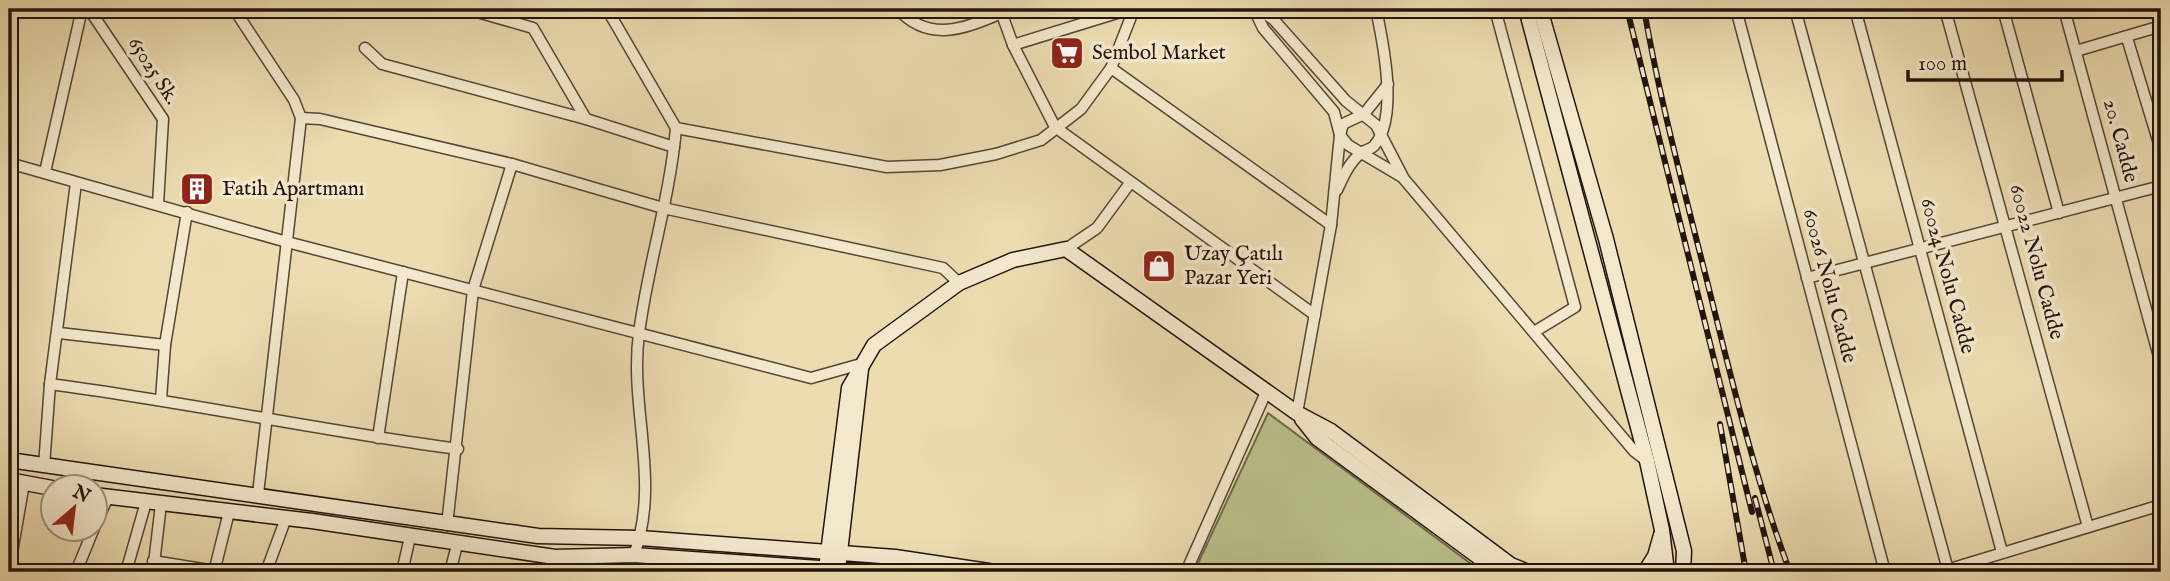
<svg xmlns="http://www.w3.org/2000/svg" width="2170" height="581" font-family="'IM FELL English',serif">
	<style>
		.green { fill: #b9c08a; stroke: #6e6a4c; stroke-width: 2 }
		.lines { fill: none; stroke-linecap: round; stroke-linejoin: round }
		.street-casing { stroke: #544636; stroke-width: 13 }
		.secondary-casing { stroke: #22140e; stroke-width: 17 }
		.street { stroke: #f3e8cc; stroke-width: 10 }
		.secondary { stroke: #f3e8cc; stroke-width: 14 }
		.rail-casing { stroke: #22140e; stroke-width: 6 }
		.rail { stroke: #f3e8cc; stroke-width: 3.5; stroke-dasharray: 10; stroke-linecap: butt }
		.labels { text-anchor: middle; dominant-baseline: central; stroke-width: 7; stroke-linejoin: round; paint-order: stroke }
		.poi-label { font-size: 21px; fill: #22140e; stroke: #f3e8cc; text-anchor: start }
		.street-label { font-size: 21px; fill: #22140e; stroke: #f3e8cc }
	</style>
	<rect width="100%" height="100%" fill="#ecdcb0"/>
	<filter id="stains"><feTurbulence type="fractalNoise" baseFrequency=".00286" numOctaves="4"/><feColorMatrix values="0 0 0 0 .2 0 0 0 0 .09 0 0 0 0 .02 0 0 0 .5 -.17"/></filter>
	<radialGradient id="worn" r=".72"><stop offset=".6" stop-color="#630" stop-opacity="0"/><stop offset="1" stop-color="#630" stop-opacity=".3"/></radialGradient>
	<!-- green -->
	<path class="green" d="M1268,413L1482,572H1194Z"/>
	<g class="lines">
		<!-- street casing -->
		<g class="street-casing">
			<g id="street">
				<path d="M89,9L163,119L158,204"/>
				<path d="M234,9L294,100L301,118L258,494"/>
				<path d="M467,9L533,28L586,119"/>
				<path d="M607,9L676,128L887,167L940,165L996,154L1041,140L1081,109L1111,68L1134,9"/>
				<path d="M898,9C928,43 966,29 1001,13"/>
				<path d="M1000,9L1013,45L1055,127L1315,315"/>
				<path d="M1254,9L1263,28L1334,112L1340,135L1348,145L1402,177"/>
				<path d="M1258,9L1274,20L1346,101L1376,125L1404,179L1634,451L1647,461"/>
				<path d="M1495,9L1575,307L1534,332"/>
				<path d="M1736,9L1885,572"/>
				<path d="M1795,9L1948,570"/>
				<path d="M1855,9L2002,552"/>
				<path d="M1945,9L2088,527"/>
				<path d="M2003,9L2059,213"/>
				<path d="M2064,9L2161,364"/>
				<path d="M2127,38L2161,150"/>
				<path d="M1013,45L1130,9"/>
				<path d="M365,48L382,64L586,119L674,147"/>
				<path d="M2076,51L2161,26"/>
				<path d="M1111,68L1331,225"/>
				<path d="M301,118L320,119L512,164L663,208L943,268L959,283"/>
				<path d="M9,163L287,242L811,378L861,364"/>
				<path d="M45,172L82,9"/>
				<path d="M1337,190C1343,177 1349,163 1360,154C1364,150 1370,150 1374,146C1399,118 1383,42 1376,9"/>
				<path d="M1066,249L1097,228L1130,183"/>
				<path d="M1807,278L2161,186"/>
				<path d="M59,333L165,345"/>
				<path d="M50,384C187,402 322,431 458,449"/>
				<path d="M161,399L165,345L187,212"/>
				<path d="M1297,413L1331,225L1340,135L1343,124L1364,114L1388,84"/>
				<path d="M378,438L403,272"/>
				<path d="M44,466L50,384L76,183"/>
				<path d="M447,525L473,290L512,164"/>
				<path d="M94,528L108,497"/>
				<path d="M634,555C661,481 629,408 639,333C648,264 670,198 676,128"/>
				<path d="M153,561L221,572"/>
				<path d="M9,570L24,483"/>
				<path d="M76,572L94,528"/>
				<path d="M126,572L146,502"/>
				<path d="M153,572L161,504"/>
				<path d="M214,572L229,512"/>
				<path d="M266,572L286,518"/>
				<path d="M402,572L410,537"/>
				<path d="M450,572L457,545"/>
				<path d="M1186,572L1267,390"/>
				<path d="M1940,572L2161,505"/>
			</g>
		</g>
		<!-- secondary casing -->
		<g class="secondary-casing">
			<g id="secondary">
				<path d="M1526,9L1647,461L1662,530L1667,572"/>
				<path d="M1540,9L1606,239L1684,551L1683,572"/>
				<path d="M1302,419L1317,438L1499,572"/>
				<path d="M9,460L538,536L640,538L895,557L995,572"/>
				<path d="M9,480L52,488"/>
				<path d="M94,495L312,521L555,557L634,555L876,572"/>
				<path d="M839,561L861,369"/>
				<path d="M826,569L849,388L874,345L959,283L1013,260L1066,249L1297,413L1331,431L1511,565L1528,572"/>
				<path d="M1645,572L1655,556L1661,535"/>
			</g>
		</g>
		<!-- street -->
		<use href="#street" class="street"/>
		<!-- secondary -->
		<use href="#secondary" class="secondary"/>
		<!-- rail casing -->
		<g class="rail-casing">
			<g id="rail">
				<path d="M1627,9L1752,512"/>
				<path d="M1644,9C1660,102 1685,193 1708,285C1732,381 1755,479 1790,572"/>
				<path d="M1720,424L1746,572"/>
				<path d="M1755,498L1774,572"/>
			</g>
		</g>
		<!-- rail -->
		<use href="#rail" class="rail"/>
	</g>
	<!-- icons -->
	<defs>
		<g id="supermarket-square" transform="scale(1.75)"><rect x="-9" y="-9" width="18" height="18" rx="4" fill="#8f2418" stroke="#f3e8cc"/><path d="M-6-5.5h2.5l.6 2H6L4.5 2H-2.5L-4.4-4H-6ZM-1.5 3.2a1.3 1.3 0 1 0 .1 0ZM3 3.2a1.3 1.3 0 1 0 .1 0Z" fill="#fff"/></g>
		<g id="building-square" transform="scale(1.75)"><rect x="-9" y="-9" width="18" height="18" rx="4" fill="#8f2418" stroke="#f3e8cc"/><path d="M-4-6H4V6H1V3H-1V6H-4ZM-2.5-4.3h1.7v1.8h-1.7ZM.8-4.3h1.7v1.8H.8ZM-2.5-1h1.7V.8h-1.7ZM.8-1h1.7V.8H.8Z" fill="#fff"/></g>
		<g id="shop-square" transform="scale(1.75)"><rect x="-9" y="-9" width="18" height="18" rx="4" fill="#8f2418" stroke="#f3e8cc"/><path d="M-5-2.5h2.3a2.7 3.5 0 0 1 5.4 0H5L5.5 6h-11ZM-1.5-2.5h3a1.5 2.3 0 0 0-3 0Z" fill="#fff"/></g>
	</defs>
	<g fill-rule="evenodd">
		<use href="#supermarket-square" x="1067" y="53"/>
		<use href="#building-square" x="197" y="189"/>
		<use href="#shop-square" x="1159" y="266"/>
	</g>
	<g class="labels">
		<!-- poi labels -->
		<g class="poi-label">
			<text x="1092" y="53">Sembol Market</text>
			<text x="222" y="189">Fatih Apartmanı</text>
			<text x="1184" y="254">Uzay Çatılı<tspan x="1184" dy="24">Pazar Yeri</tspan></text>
		</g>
		<!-- street labels -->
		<g class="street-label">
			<text transform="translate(153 71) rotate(57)">65025 Sk.</text>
			<text transform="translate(2120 141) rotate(75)">20. Cadde</text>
			<text transform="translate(2036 262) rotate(75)">60022 Nolu Cadde</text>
			<text transform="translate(1947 276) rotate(75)">60024 Nolu Cadde</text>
			<text transform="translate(1829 286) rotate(75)">60026 Nolu Cadde</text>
		</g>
	</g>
	<!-- margin -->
	<rect width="2170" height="581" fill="none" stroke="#ecdcb0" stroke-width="35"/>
	<rect x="10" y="10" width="2149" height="560" fill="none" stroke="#22140e" stroke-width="3.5"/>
	<rect x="18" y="18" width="2135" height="546" fill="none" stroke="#22140e" stroke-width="2"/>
	<!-- north arrow -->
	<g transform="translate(74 508) rotate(28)"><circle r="33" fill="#f3e8cc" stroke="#9f9380" stroke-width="2"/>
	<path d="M0-5L12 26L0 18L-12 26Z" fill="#8f2418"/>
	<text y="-10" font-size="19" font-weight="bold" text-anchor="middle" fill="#22140e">N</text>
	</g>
	<!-- scale -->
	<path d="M1908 70v10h154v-10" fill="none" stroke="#22140e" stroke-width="3.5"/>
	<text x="1918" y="70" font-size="21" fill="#22140e" stroke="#f3e8cc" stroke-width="5" paint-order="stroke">100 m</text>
	<rect width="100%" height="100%" filter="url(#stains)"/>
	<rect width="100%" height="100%" fill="url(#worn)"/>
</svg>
